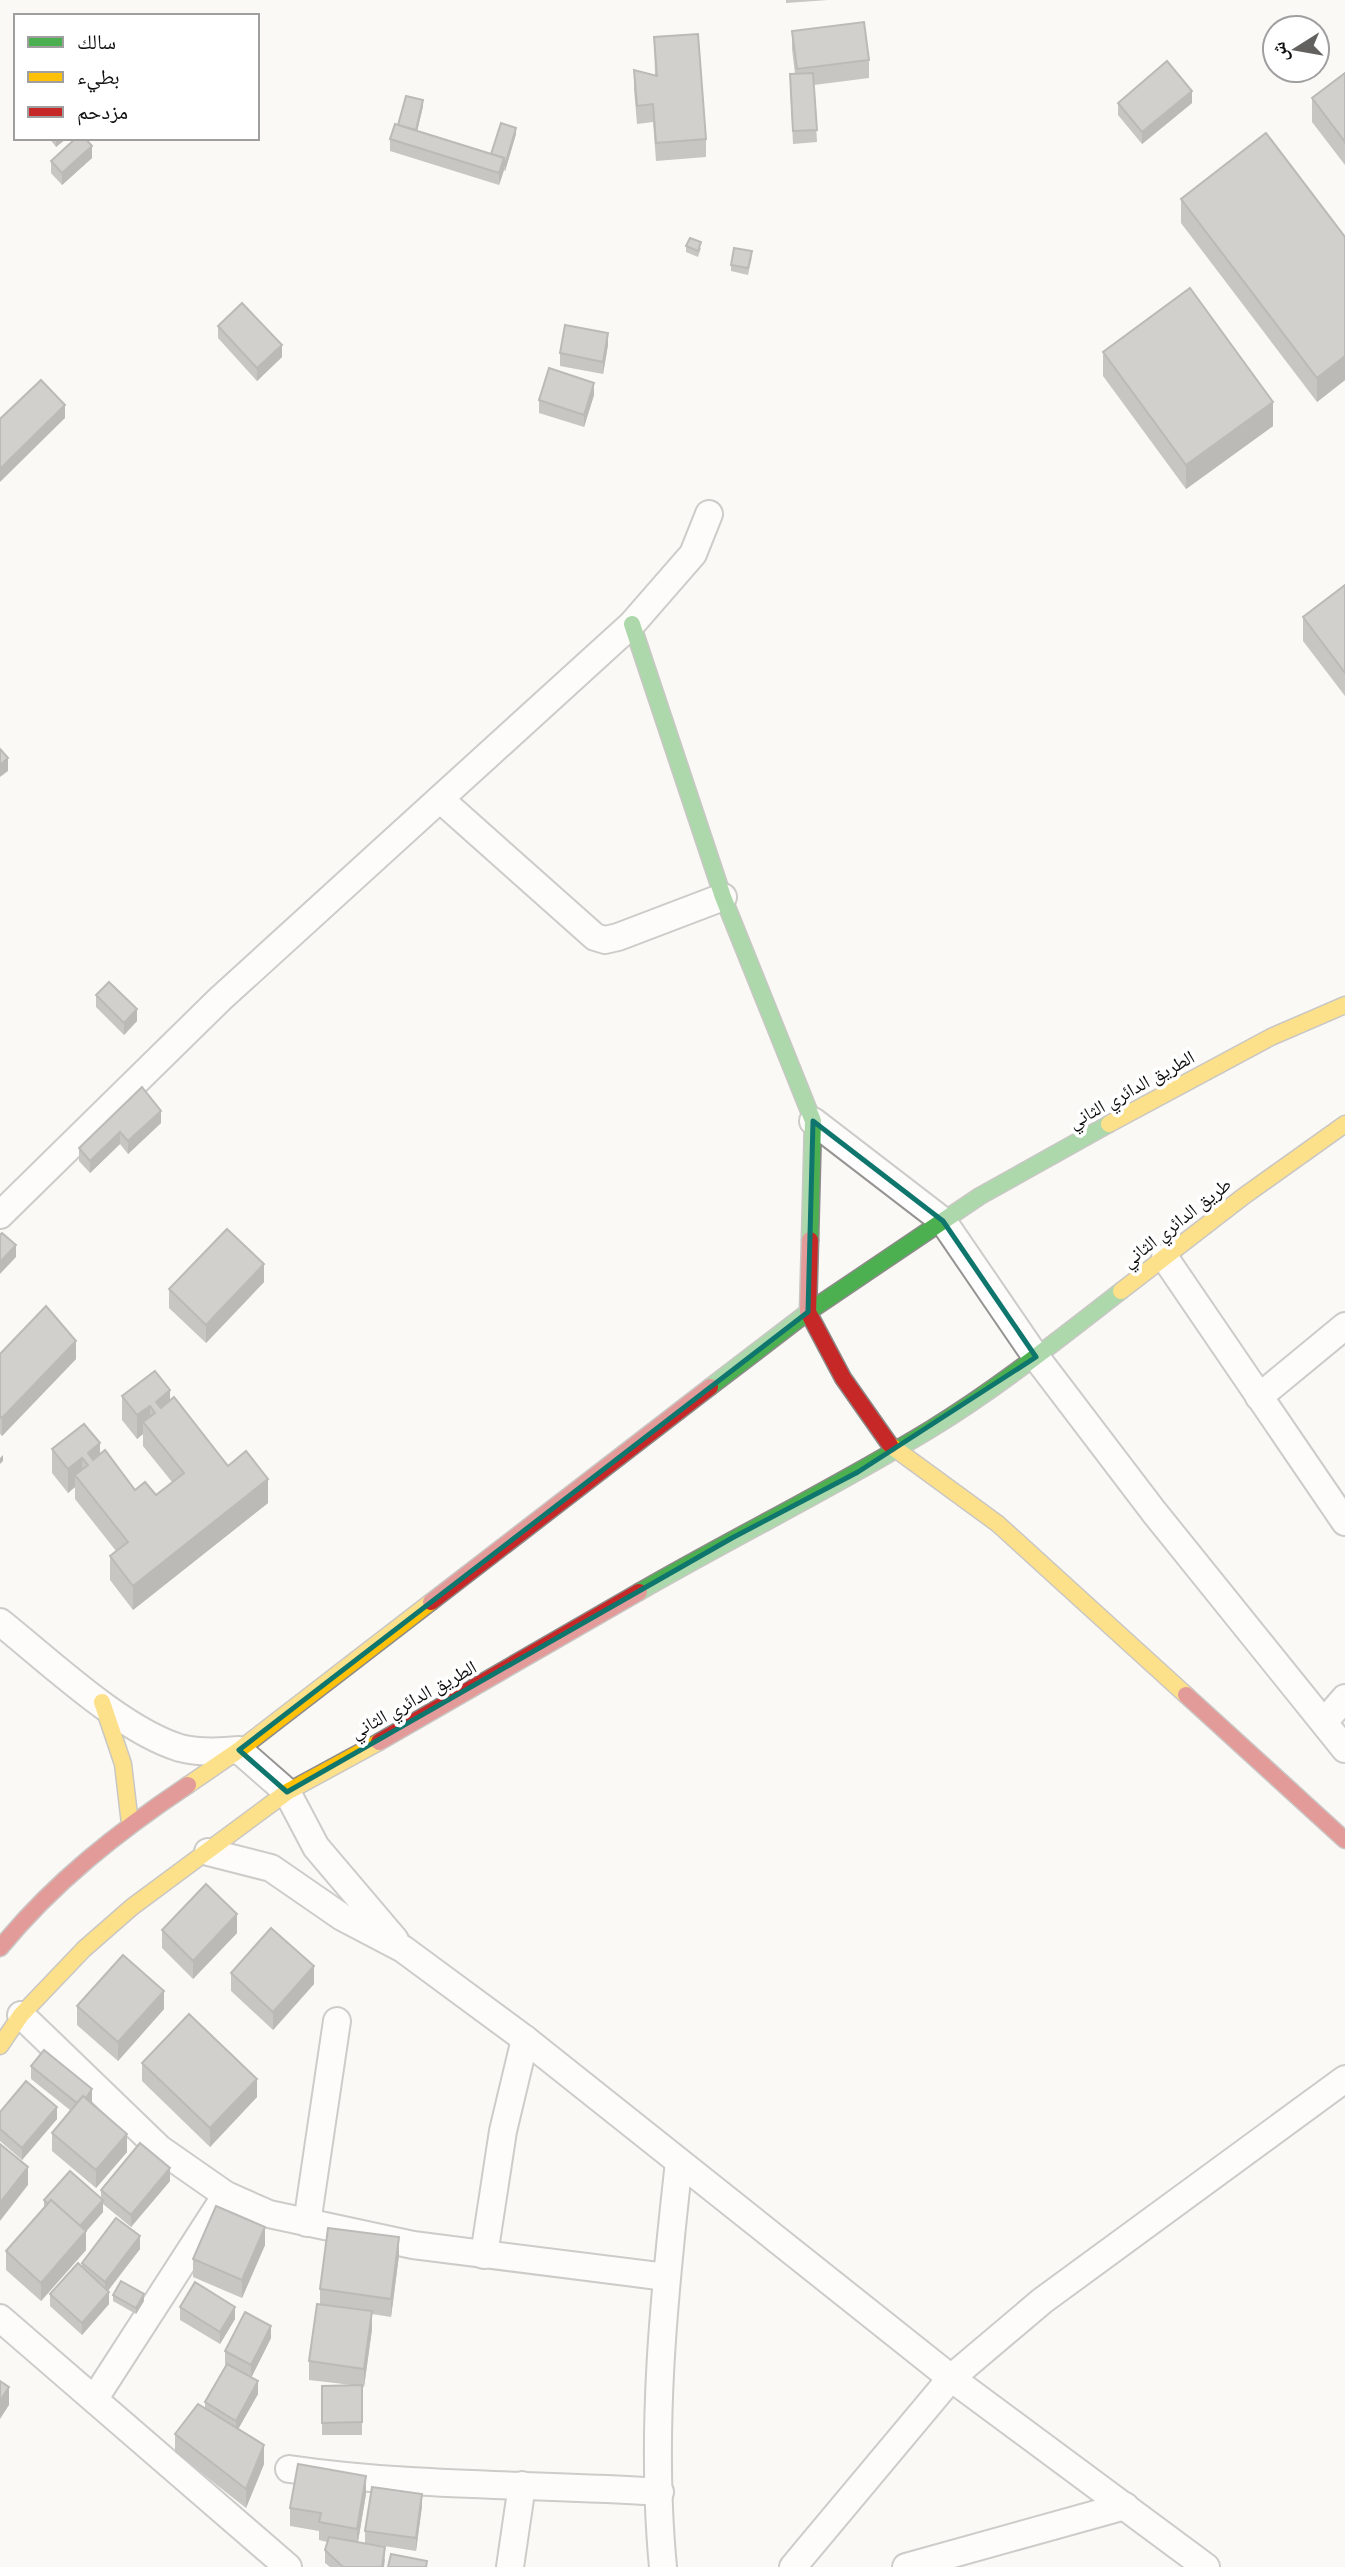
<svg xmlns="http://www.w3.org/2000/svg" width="1345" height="2567" font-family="'Source Serif 4','Noto Naskh Arabic',serif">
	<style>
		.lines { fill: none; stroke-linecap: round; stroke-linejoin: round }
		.street-casing { stroke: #959493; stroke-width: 30 }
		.fast-casing { stroke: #8c8b89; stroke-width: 19 }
		.slow-casing { stroke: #8c8b89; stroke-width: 19 }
		.jam-casing { stroke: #8c8b89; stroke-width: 19 }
		.street { stroke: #fefefe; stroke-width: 26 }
		.fast { stroke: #4caf50; stroke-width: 16 }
		.slow { stroke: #ffc107; stroke-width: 16 }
		.jam { stroke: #c62828; stroke-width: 16 }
		.wall { fill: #898784 }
		.shaded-wall { fill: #6f6e6c }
		.building { fill: #9f9d9a; stroke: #6f6e6c; stroke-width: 2 }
		.marked { fill: none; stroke: #0f766e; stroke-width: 5; stroke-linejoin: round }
		.labels { text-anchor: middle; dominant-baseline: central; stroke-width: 7; stroke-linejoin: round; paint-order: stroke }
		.street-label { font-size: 19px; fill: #0f0f0f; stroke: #fff }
	</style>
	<rect width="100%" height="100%" fill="#fbf9f5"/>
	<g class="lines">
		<!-- street casing -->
		<g class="street-casing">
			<g id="street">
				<path d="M440,799L595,937L605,940L618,937L723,897"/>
				<path d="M813,1121L943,1221L1036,1357L1154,1512L1345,1749"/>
				<path d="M0,1215L220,999L632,624L693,554L709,514"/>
				<path d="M1165,1258L1345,1522"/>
				<path d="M1259,1397L1345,1326"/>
				<path d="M0,1622C49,1661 121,1730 180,1748C200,1753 219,1752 239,1750L287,1792L316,1847L395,1940"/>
				<path d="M1324,1722L1345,1698"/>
				<path d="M208,1852L271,1868L342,1917L403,1949L525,2039L951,2378L1206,2567"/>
				<path d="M21,2015L160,2149L226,2195L269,2214L413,2245L666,2277"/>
				<path d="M307,2223L337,2021"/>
				<path d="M484,2255L503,2131L525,2039"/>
				<path d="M0,2318L288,2567"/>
				<path d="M95,2398L226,2195"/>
				<path d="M289,2469C412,2487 536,2484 660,2492"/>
				<path d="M510,2567L522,2485"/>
				<path d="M663,2567C650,2433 664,2295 679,2162"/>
				<path d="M793,2567L951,2378L1042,2301L1345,2079"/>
				<path d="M906,2567L1125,2506"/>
			</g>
		</g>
		<!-- fast casing -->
		<g class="fast-casing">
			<g id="fast">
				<path d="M632,624L723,897L813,1121L810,1240"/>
				<path d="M710,1387L808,1312L980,1196L1109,1124"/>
				<path d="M639,1592C736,1536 836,1487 931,1429C998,1388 1059,1339 1121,1291"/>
			</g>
		</g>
		<!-- slow casing -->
		<g class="slow-casing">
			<g id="slow">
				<path d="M1109,1124L1271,1037L1345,1005"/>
				<path d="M1121,1291L1244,1196L1345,1124"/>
				<path d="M890,1445L998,1524L1186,1695"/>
				<path d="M102,1702L123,1764L130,1824"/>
				<path d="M188,1785L239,1750L431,1602"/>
				<path d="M0,2046L21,2015L84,1949L132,1907L287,1792L379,1742"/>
			</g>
		</g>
		<!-- jam casing -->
		<g class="jam-casing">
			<g id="jam">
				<path d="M810,1240L808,1312L843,1378L890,1445"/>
				<path d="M431,1602L710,1387"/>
				<path d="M1186,1695L1345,1840"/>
				<path d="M379,1742L639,1592"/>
				<path d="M0,1948C53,1883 119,1831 188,1785"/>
			</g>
		</g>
		<!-- street -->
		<use href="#street" class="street"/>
		<!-- fast -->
		<use href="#fast" class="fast"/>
		<!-- slow -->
		<use href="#slow" class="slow"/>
		<!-- jam -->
		<use href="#jam" class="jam"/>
	</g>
	<!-- wall -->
	<g class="wall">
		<path d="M786,0H828L786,3Z"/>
		<path d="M792,31L869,60V78L814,85L817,142L793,144L790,86V74H795L792,49Z"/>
		<path d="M654,37L706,139V157L656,161L653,122L637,124L634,89V70L655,75Z"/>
		<path d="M1345,73V165L1312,122V98Z"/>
		<path d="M1118,103H1192L1142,144L1118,115Z"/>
		<path d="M423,106L417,131L491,154L516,134L505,171L504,170L499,185L390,151V139L398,125Z"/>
		<path d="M49,138H67L56,147Z"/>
		<path d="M92,158L62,185L51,173V161Z"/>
		<path d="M1181,199L1345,237V380L1317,402L1181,223Z"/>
		<path d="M686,246L701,248L698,257L686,252Z"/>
		<path d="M752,257L748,275L731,271V265Z"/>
		<path d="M218,326L282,357L257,381L218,338Z"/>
		<path d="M608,345L603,374L560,366V353Z"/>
		<path d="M1103,352L1273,426L1186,489L1103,376Z"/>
		<path d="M594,395L584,427L539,413V400Z"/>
		<path d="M1345,585V696L1303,641V617Z"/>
		<path d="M96,995L137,1021L124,1035L96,1007Z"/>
		<path d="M142,1087L161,1123L128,1154L120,1144L90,1173L79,1161V1148Z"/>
		<path d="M264,1282L206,1343L169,1308V1289Z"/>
		<path d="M0,1354L76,1359L2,1436L0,1434Z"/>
		<path d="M122,1396L170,1401L228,1466L268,1503L133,1610L110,1580V1556L116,1551L75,1499V1487L68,1493L52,1473V1449L100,1454L135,1490L156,1495L172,1482L143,1446V1434L137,1439L122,1420Z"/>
		<path d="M162,1930L237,1933L193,1979L162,1948Z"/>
		<path d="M231,1973L314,1984L273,2030L231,1991Z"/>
		<path d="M77,2006L164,2009L118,2061L77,2025Z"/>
		<path d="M142,2063L257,2097L210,2147L142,2081Z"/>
		<path d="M31,2066L92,2102L91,2103L127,2152L96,2188L52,2151V2133L70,2110L31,2079Z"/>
		<path d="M0,2112L57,2119L22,2160L0,2141Z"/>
		<path d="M170,2181L131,2227L103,2204V2212L86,2231V2250L41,2301L6,2270V2251L44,2208V2200L101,2198V2190Z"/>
		<path d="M265,2245L242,2298L193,2277V2259Z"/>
		<path d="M140,2249L108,2291L109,2304L82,2335L50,2306V2294L82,2266V2263Z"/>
		<path d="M399,2255L391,2317L372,2314V2329L364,2387H362V2435H322V2386L352,2385L309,2380V2361L320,2304V2289Z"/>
		<path d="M113,2295L144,2301L136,2314L113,2301Z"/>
		<path d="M180,2307L235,2319L220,2344L180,2320Z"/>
		<path d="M271,2338L251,2378L258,2394L238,2429L264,2464L246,2508L175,2452V2434L205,2408V2402L226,2365L225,2364V2351Z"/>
		<path d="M366,2494L358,2542L385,2559L384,2567H330L325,2563V2550L327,2542L319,2540V2531L290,2526V2508Z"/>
		<path d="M422,2506L416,2551L365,2543V2531Z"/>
	</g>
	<!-- shaded-wall -->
	<g class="shaded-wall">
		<path d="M1192,91V103L1142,144V132Z"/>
		<path d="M423,100V106L415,141V135Z"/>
		<path d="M516,128V134L505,171V165Z"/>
		<path d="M60,138H67L56,147V141Z"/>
		<path d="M92,146V158L62,185V173Z"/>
		<path d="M504,158V170L499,185V173Z"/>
		<path d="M608,333V345L603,374V362Z"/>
		<path d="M282,345V357L257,381V368Z"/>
		<path d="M1345,356V380L1317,402V378Z"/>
		<path d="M594,383V395L584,427V415Z"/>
		<path d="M1273,402V426L1186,489V465Z"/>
		<path d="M65,405V418L0,482V469Z"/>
		<path d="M8,758V771L0,777V765Z"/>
		<path d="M137,1009V1021L124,1035V1023Z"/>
		<path d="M161,1111V1123L128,1154V1141Z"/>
		<path d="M120,1132V1144L90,1173V1161Z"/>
		<path d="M16,1245V1257L0,1274V1262Z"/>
		<path d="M264,1264V1282L206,1343V1325Z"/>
		<path d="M76,1341V1359L2,1436V1418Z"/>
		<path d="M170,1390V1414L156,1425V1402Z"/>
		<path d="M150,1406V1429L143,1422V1434L137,1439V1415Z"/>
		<path d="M100,1443V1467L88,1453Z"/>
		<path d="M3,1455V1461L0,1464V1458Z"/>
		<path d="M82,1458V1482L75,1475V1487L68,1493V1469Z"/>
		<path d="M268,1479V1503L133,1610V1586Z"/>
		<path d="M237,1914V1933L193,1979V1961Z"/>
		<path d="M314,1966V1984L273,2030V2012Z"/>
		<path d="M164,1991V2009L118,2061V2042Z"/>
		<path d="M257,2079V2097L210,2147V2128Z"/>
		<path d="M92,2089V2102L79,2118V2106Z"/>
		<path d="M57,2107V2119L22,2160V2148Z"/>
		<path d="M127,2134V2152L96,2188V2170Z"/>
		<path d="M28,2167V2185L0,2221V2203Z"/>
		<path d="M170,2168V2181L131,2227V2215Z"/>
		<path d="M103,2200V2212L77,2242V2229Z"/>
		<path d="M265,2227V2245L242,2298V2280Z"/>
		<path d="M86,2231V2250L41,2301V2283Z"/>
		<path d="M140,2236V2249L105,2294V2282Z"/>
		<path d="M399,2237V2255L391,2317V2299Z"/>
		<path d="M109,2292V2304L82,2335V2323Z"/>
		<path d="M144,2294V2301L136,2314V2308Z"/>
		<path d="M235,2307V2319L220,2344V2332Z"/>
		<path d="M372,2311V2329L364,2387V2369Z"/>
		<path d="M271,2326V2338L251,2378V2365Z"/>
		<path d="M258,2381V2394L236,2433V2421Z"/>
		<path d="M9,2387V2405L0,2419V2401Z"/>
		<path d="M264,2445V2464L246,2508V2489Z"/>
		<path d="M366,2476V2494L357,2547V2529Z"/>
		<path d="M422,2494V2506L416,2551V2538Z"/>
		<path d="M385,2547L384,2567H382Z"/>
	</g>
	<!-- building -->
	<g class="building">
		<path d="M864,22L869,60L797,69L792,31Z"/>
		<path d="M698,34L706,139L656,143L653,104L637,106L634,70L657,76L654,37Z"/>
		<path d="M1167,61L1192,91L1142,132L1118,103Z"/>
		<path d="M813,73L817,130L793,131L790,74Z"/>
		<path d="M1345,73V142L1312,98Z"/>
		<path d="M406,96L423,100L416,130L398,125Z"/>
		<path d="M501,123L516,128L505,165L504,164V158L491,154Z"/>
		<path d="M395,124L504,158L499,173L390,139Z"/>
		<path d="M1266,133L1345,237V356L1317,378L1181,199Z"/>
		<path d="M76,138H85L92,146L62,173L51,161Z"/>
		<path d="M690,238L701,242L698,251L686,246Z"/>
		<path d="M734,248L752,251L748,268L731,265Z"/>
		<path d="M1190,288L1273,402L1186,465L1103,352Z"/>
		<path d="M242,303L282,345L257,368L218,326Z"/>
		<path d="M565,325L608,333L603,362L560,353Z"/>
		<path d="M549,368L594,383L584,415L539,400Z"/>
		<path d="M41,380L65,405L0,469V419Z"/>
		<path d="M1345,585V673L1303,617Z"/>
		<path d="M0,749L8,758L0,765Z"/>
		<path d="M109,982L137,1009L124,1023L96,995Z"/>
		<path d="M142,1087L161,1111L128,1141L120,1132L90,1161L79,1148Z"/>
		<path d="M227,1229L264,1264L206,1325L169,1289Z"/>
		<path d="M2,1233L16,1245L0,1262V1235Z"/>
		<path d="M46,1306L76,1341L2,1418L0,1416V1354Z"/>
		<path d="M155,1371L170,1390L156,1402L161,1408L174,1397L228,1466L246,1451L268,1479L133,1586L110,1556L128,1542L75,1475L88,1465L82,1458L68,1469L52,1449L84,1424L100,1443L88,1453L93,1460L105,1450L135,1490L145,1482L156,1495L184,1473L143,1422L155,1413L150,1406L137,1415L122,1396Z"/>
		<path d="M206,1884L237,1914L193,1961L162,1930Z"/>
		<path d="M271,1928L314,1966L273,2012L231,1973Z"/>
		<path d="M123,1955L164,1991L118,2042L77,2006Z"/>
		<path d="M189,2014L257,2079L210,2128L142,2063Z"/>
		<path d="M44,2050L92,2089L86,2098L83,2096L77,2103L31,2066Z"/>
		<path d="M26,2081L57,2107L22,2148L0,2129V2112Z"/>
		<path d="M83,2096L127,2134L96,2170L52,2133Z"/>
		<path d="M140,2143L170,2168L131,2215L101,2190Z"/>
		<path d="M0,2144L28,2167L0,2203Z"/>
		<path d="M70,2171L103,2200L80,2226L51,2200L48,2204L44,2200Z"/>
		<path d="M51,2200L86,2231L41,2283L6,2251Z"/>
		<path d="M216,2206L265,2227L242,2280L193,2259Z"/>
		<path d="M116,2218L140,2236L105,2282L82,2263Z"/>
		<path d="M328,2228L399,2237L391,2299L320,2289Z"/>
		<path d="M78,2263L109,2292L82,2323L50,2294Z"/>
		<path d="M121,2281L144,2294L136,2308L113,2295Z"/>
		<path d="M195,2282L235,2307L220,2332L180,2307Z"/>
		<path d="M317,2304L372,2311L364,2369L309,2361Z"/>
		<path d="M245,2312L271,2326L251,2365L225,2351Z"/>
		<path d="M227,2364L258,2381L236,2421L205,2402Z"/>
		<path d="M0,2381L9,2387L0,2401Z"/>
		<path d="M362,2385V2422L322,2423V2386Z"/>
		<path d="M198,2404L264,2445L246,2489L175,2434Z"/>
		<path d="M298,2464L366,2476L357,2529L319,2522L321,2513L290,2508Z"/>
		<path d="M372,2487L422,2494L416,2538L365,2531Z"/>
		<path d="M329,2537L385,2547L382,2567H343L325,2550Z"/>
		<path d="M391,2554L427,2561L426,2567H388Z"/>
	</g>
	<!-- marked area -->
	<path d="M0 0H1345V2567H0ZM813,1121L943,1221L1036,1357L858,1472L732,1538L287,1792L239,1750L808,1312Z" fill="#fbf9f5" fill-opacity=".55" fill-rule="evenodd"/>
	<path class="marked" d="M813,1121L943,1221L1036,1357L858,1472L732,1538L287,1792L239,1750L808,1312Z"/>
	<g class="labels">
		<!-- street labels -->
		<g class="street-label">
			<text transform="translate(1131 1089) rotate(-29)">الطريق الدائري الثاني</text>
			<text transform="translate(1176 1222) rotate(-38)">طريق الدائري الثاني</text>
			<text transform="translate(413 1699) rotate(-29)">الطريق الدائري الثاني</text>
		</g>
	</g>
	<!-- legend -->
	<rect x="14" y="14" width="245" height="126" fill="#ffffff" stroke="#9f9f9f" stroke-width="2"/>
	<rect x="28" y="37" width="35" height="10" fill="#4caf50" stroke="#9f9f9f" stroke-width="2"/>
	<text x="77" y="49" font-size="21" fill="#0f0f0f">سالك</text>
	<rect x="28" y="72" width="35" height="10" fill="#ffc107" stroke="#9f9f9f" stroke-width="2"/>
	<text x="77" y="84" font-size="21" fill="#0f0f0f">بطيء</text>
	<rect x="28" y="107" width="35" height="10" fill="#c62828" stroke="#9f9f9f" stroke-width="2"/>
	<text x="77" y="119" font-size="21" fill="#0f0f0f">مزدحم</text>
	<!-- north arrow -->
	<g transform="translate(1296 49) rotate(259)"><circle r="33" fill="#ffffff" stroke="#9f9f9f" stroke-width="2"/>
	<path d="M0-5L12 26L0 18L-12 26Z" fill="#626160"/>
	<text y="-10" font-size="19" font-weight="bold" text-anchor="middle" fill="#0f0f0f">ش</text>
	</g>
</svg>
